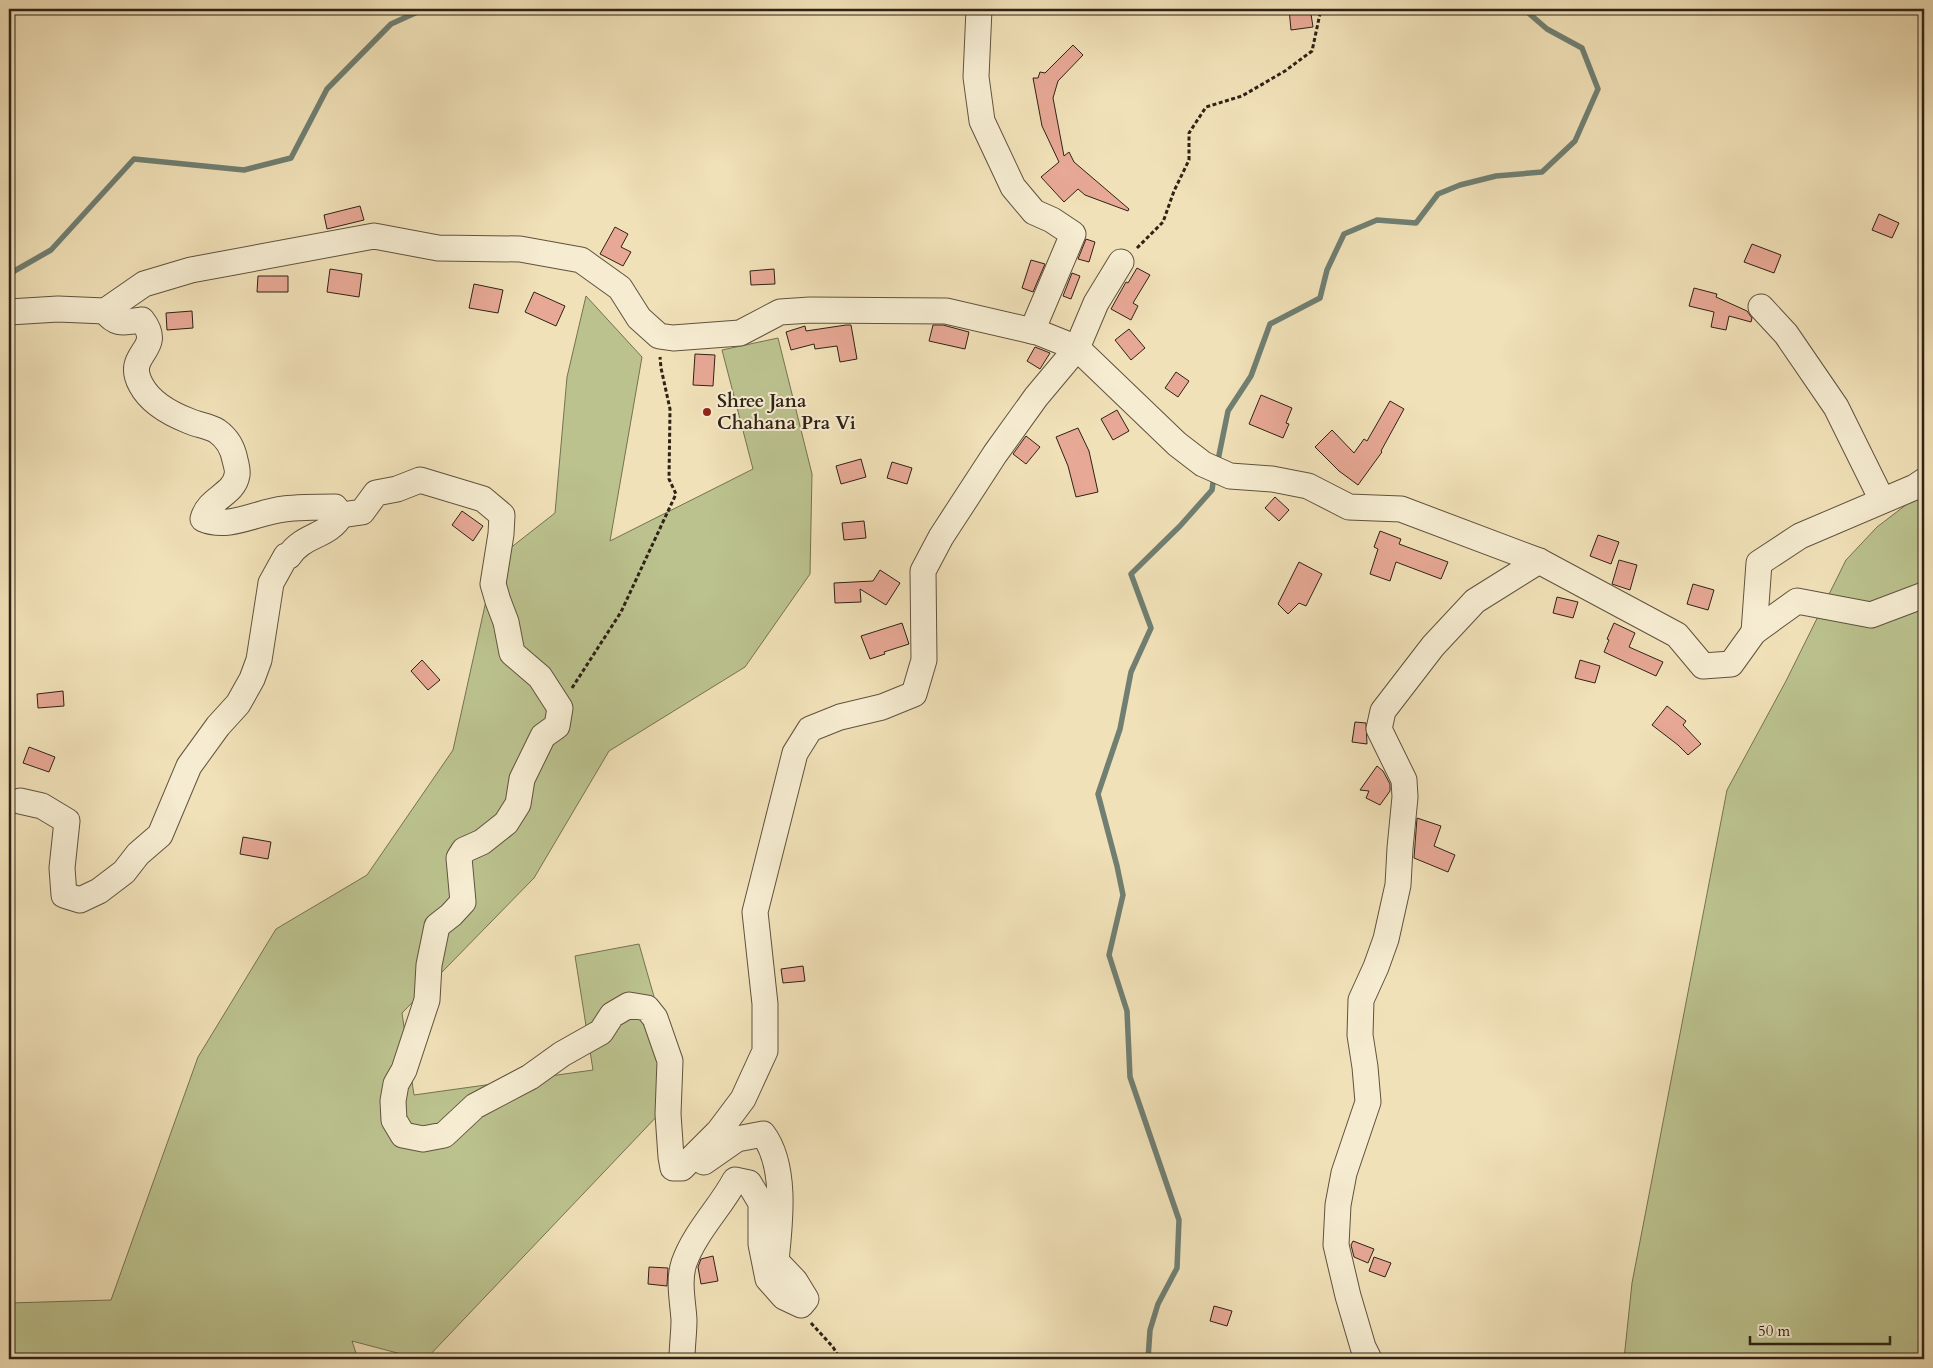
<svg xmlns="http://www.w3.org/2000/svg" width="1933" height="1368" font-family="Cardo,serif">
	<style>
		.green { fill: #bbc28e; stroke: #757252 }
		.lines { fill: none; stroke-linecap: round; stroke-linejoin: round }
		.stream { stroke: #707f72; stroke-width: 5.5 }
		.building { fill: #e7a895; stroke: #2f2216 }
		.minor-casing { stroke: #60523e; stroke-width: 27 }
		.path { stroke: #2f2216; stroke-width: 3; stroke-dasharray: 4 2.5; stroke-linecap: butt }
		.minor { stroke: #f6ecd1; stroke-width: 25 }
		.poi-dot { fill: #8f2418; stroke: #f6ecd1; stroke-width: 2 }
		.labels { text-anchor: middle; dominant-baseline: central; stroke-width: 4; stroke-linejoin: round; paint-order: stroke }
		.poi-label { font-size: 19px; font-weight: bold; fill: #2f2216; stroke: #f6ecd1; text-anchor: start }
	</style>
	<rect width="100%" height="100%" fill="#f1e1b8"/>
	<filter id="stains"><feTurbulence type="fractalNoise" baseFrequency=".004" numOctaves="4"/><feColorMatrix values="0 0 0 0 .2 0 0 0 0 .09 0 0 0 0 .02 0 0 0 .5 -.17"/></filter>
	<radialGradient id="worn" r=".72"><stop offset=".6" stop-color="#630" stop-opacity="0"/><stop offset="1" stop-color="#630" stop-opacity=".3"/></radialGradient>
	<!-- green -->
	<g class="green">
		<path d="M586,296L642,357L610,541L753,469L722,350L778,338L812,474L810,574L745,667L609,751L534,878L402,1013L414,1095L593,1070L575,956L639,944L681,1091L426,1359H420L352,1341L358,1359H9V1303L111,1300L198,1057L276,929L367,875L453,750L495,560L555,513L567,377Z"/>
		<path d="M1924,491V1359H1624L1632,1283L1727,790L1786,681L1846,560L1877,527Z"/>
	</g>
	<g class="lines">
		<!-- stream -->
		<g class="stream">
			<path d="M9,274L51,250L134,159L244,170L291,158L327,89L391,24L424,9"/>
			<path d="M1217,465L1228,411L1251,376L1270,324L1320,298L1327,270L1344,234L1377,220L1416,223L1438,194L1460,185L1496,176L1542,172L1575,141L1598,89L1582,48L1547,29L1524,9"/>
			<path d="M1148,1359L1150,1330L1158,1304L1177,1268L1179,1220L1130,1077L1127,1011L1109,955L1123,895L1117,866L1098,794L1120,729L1131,672L1151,628L1131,574L1180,526L1212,490L1214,476"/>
		</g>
	</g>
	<!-- building -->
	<g class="building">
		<path d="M1289,9H1306V14H1311L1313,27L1291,30Z"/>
		<path d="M1073,45L1083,55L1058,81L1053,98L1064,156L1069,152L1074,162L1129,209L1128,211L1085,195L1078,189L1064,202L1041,177L1059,162L1042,126L1033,78H1038L1040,72L1045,73Z"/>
		<path d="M360,206L364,220L327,229L324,215Z"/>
		<path d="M1879,214L1899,223L1892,238L1872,230Z"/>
		<path d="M615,227L628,234L621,247L631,252L623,266L600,254Z"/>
		<path d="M1086,239L1095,242L1089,262L1078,259Z"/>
		<path d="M1752,244L1781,255L1774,273L1744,262Z"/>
		<path d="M1031,260L1045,264L1033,292L1022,288Z"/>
		<path d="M1137,268L1150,275L1133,303L1138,306L1131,320L1111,309L1126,282L1128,283Z"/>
		<path d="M330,269L362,274L359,297L327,292Z"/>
		<path d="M774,269L775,284L751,285L750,271Z"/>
		<path d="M1072,273L1080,276L1071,299L1063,296Z"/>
		<path d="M258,276H288V292H257Z"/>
		<path d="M474,284L503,290L498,313L469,308Z"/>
		<path d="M1694,288L1717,294L1716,297L1747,311L1752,318L1751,322L1729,316L1726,330L1711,327L1714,312L1689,306Z"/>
		<path d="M534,292L565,306L556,326L525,312Z"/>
		<path d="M192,311L193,328L167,330L166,313Z"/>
		<path d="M846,325H851L857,359L840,362L837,346L815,349L814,344L791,350L786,332L805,326L806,331Z"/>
		<path d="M933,325H943L969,332L965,349L929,341Z"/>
		<path d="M1129,329L1145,348L1131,360L1115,340Z"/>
		<path d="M1035,347L1050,353L1040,369L1027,361Z"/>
		<path d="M695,354L715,355L713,386L693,385Z"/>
		<path d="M1176,372L1189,381L1178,397L1165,388Z"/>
		<path d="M1261,395L1292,408L1286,423L1289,424L1283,438L1249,424Z"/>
		<path d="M1390,401L1404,409L1381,451L1382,452L1358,485L1339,471L1315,447L1332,430L1354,453L1364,439L1367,441Z"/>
		<path d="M1117,410L1129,431L1113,440L1101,419Z"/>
		<path d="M1078,428L1089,451L1098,492L1076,497L1068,466L1056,437Z"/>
		<path d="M1026,436L1040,447L1026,464L1013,454Z"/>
		<path d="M861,459L866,477L841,484L836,466Z"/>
		<path d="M892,462L912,468L907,484L887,478Z"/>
		<path d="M1275,497L1289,510L1279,521L1265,508Z"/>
		<path d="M462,511L483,526L473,541L452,525Z"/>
		<path d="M864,521L866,538L844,540L842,523Z"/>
		<path d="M1380,531L1401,539L1399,544L1448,562L1441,579L1396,562L1390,581L1370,574L1378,549L1374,547Z"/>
		<path d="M1598,535L1619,542L1611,564L1590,556Z"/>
		<path d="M1619,560L1637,565L1630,590L1612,584Z"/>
		<path d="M1299,562L1322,574L1306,606L1299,603L1288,614L1278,604Z"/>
		<path d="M880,570L900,583L886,605L860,589L861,602L835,603L834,583L873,581Z"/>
		<path d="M1693,584L1714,590L1708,610L1687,604Z"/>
		<path d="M1557,597L1578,602L1573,618L1553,613Z"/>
		<path d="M902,623L909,644L884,652L885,654L870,659L861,636Z"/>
		<path d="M1614,623L1635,633L1629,647L1663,662L1656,676L1604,652L1609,640L1607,639Z"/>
		<path d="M422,660L440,680L428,690L411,671Z"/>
		<path d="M1580,660L1600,666L1595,683L1575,678Z"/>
		<path d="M63,691L64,706L38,708L37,694Z"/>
		<path d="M1667,706L1686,721L1683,725L1701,744L1688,755L1678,745L1652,725Z"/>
		<path d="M1355,722L1366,723L1367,744L1352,742Z"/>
		<path d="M29,747L55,757L49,772L23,763Z"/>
		<path d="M1377,766L1383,771L1390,784V791L1380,805L1366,798L1369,791L1360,790Z"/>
		<path d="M1417,818L1441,826L1434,846L1455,855L1448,872L1414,858Z"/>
		<path d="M243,837L271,842L268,859L240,854Z"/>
		<path d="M803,966L805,981L783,983L781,969Z"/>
		<path d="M1353,1241L1374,1249L1368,1263L1354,1257L1351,1245Z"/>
		<path d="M713,1256L718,1281L701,1284L698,1267L701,1259Z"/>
		<path d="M1374,1257L1391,1263L1385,1277L1369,1271Z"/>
		<path d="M649,1267L668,1268L667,1286L648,1284Z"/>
		<path d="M1214,1306L1232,1311L1227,1326L1210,1321Z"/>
	</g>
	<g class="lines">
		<!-- minor casing -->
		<g class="minor-casing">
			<g id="minor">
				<path d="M979,9L976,77L982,121L1013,187L1034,212L1052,220L1073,234L1032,331"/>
				<path d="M1761,307L1786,334L1836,407L1882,500"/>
				<path d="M9,312L58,309L105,311L144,284L191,270L374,236L438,248L520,249L581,260L620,288L639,318L659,336L673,338L740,333L780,312L810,310L946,311L1037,332L1077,348L1177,444L1203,464L1230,476L1272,479L1308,486L1349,507L1401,509L1539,561L1677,635L1703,666L1731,664L1754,632L1797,601L1871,615L1924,595"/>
				<path d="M341,515L362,512L376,493L397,489L420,480L483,499L502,515L501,534L493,584L498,601L506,622L512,653L540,677L560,708L557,726L543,736L522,779L518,804L506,823L482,842L464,850L459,858L463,902L451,915L437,926L429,965L427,1000L404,1070L396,1084L393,1101L394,1120L403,1135L423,1139L444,1135L475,1106L530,1077L562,1054L601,1032L612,1015L629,1005L647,1008L655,1018L670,1061L668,1114L671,1157L673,1168H682L719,1131L743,1099L765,1051V1004L755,912L795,753L810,729L840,717L882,707L914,694L924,660L923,571L941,537L995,454L1036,397L1077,348L1096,303L1121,262"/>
				<path d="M1754,632L1759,563L1800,536L1915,487L1924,481"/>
				<path d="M20,801L42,806L67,821L62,868L64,895L80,900L99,891L124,872L138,854L160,835L189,766L218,726L238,704L252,679L259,660L271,583L286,556H289C303,534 329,537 341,515L335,507C318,507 300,507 284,509C257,512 229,530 203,519C208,498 234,495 237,475C238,471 236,464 235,460C233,449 227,438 217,431C209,426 198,425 189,421C171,414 150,402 141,385C123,352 166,351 142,320C125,322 116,326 105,311"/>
				<path d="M682,1359C682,1346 684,1333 684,1320C683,1302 678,1281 684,1263C695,1232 720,1208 735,1180L749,1183L761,1203V1244L768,1279L784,1297L801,1305L806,1299L795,1281L776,1261C780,1223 787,1166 763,1134L737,1139L704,1162"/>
				<path d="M1369,1359L1363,1347L1348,1296L1336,1245L1338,1205L1344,1173L1368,1102L1365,1067L1360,1035L1361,1000L1376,967L1386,939L1398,885L1400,848L1405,797L1404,780L1379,729L1383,711L1433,646L1475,601L1539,561"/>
			</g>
		</g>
		<!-- path -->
		<g class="path">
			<path d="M1137,248L1163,222L1174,191L1189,160V133L1206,107L1242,96L1285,71L1312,51L1321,9"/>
			<path d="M572,688L621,612L676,494L669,479L670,409L661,368L660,357"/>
			<path d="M811,1323L833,1347L840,1359"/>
		</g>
		<!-- minor -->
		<use href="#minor" class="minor"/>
	</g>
	<!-- markers -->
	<circle class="poi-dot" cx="707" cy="412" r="5"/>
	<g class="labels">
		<!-- poi labels -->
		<g class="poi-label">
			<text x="717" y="401">Shree Jana<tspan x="717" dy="22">Chahana Pra Vi</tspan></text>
		</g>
	</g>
	<!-- margin -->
	<rect width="1933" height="1368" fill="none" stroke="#f1e1b8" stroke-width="30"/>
	<rect x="10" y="10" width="1913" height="1348" fill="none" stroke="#2f2216" stroke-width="2.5"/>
	<rect x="15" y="15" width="1903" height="1338" fill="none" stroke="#2f2216"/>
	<!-- scale -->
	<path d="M1750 1336v8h140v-8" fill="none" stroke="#2f2216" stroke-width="2.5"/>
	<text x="1758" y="1336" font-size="15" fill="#2f2216" stroke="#f6ecd1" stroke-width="4" paint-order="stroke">50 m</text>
	<rect width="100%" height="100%" filter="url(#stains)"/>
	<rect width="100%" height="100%" fill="url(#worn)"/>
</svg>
